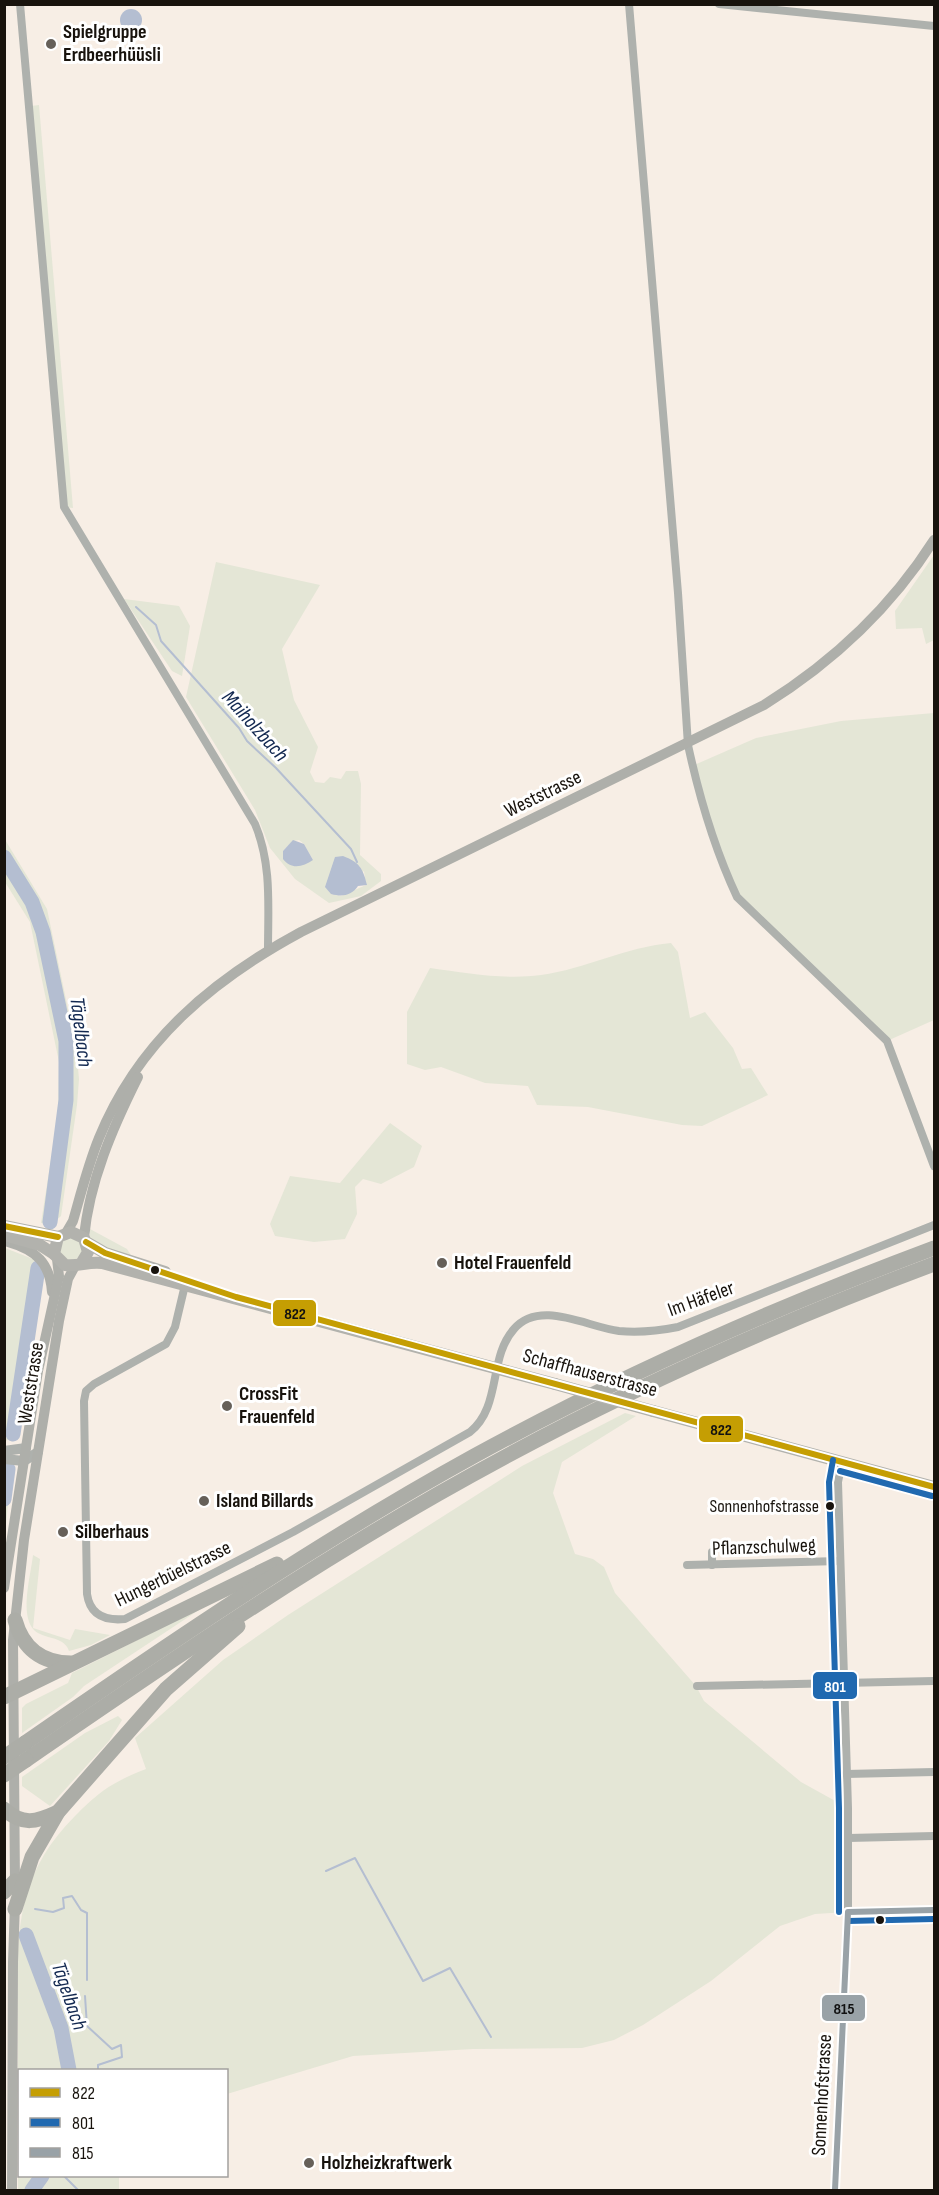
<svg xmlns="http://www.w3.org/2000/svg" width="939" height="2195" font-family="'Sofia Sans Condensed',sans-serif">
	<style>
		.green { fill: #e4e6d6; fill-rule: evenodd }
		.water { fill: #b4bed1 }
		.lines { fill: none; stroke-linecap: round; stroke-linejoin: round }
		.stream { stroke: #b4bed1; stroke-width: 2 }
		.river { stroke: #b4bed1; stroke-width: 15 }
		.minor { stroke: #aeb1ad; stroke-width: 8 }
		.tertiary { stroke: #aeb1ad; stroke-width: 10 }
		.secondary { stroke: #aeafaa; stroke-width: 10 }
		.primary { stroke: #b2b2ad; stroke-width: 12 }
		.motorway { stroke: #acada7; stroke-width: 15 }
		.primary-bridge { stroke: #b2b2ad; stroke-width: 12 }
		.motorway-bridge { stroke: #acada7; stroke-width: 15 }
		.bus-1-casing { stroke: #fff; stroke-width: 10 }
		.bus-2-casing { stroke: #fff; stroke-width: 10 }
		.bus-3-casing { stroke: #fff; stroke-width: 10 }
		.bus-1 { stroke: #c59e03; stroke-width: 6 }
		.bus-2 { stroke: #2069b0; stroke-width: 6 }
		.bus-3 { stroke: #99a2a7; stroke-width: 6 }
		.poi-dot { fill: #666059; stroke: #fff; stroke-width: 2 }
		.bus-dot { fill: #18130d; stroke: #fff; stroke-width: 2 }
		.labels { text-anchor: middle; dominant-baseline: central; stroke-width: 6; stroke-linejoin: round; paint-order: stroke }
		.bus-label { font-size: 18px; fill: #18130d; stroke: #fff; text-anchor: end }
		.poi-label { font-size: 20px; font-weight: bold; fill: #18130d; stroke: #fff; text-anchor: start }
		.street-label { font-size: 20px; fill: #18130d; stroke: #fff }
		.water-label { font-size: 21px; font-style: italic; fill: #122850; stroke: #fff }
		.line-badge { stroke: #fff; stroke-width: 2 }
		.badge-label { font-size: 16px; text-anchor: middle; font-weight: bold; fill: #fff }
		.pale-badge-label { font-size: 16px; text-anchor: middle; font-weight: bold; fill: #111 }
	</style>
	<rect width="100%" height="100%" fill="#f7eee5"/>
	<!-- green -->
	<g class="green">
		<path d="M39,105L73,508L64,507L31,106Z"/>
		<path d="M934,555V640L926,644L922,628L896,629L895,611Z"/>
		<path d="M216,562L320,585L282,649L294,700L318,747L310,772L315,782L324,783L330,777L341,779L346,771H358L361,784L360,855L381,874V881L361,896L329,903L295,879L270,848L255,810L186,697ZM299,840L304,844L313,860L283,851L293,841ZM364,871L366,885L341,896L331,894Z"/>
		<path d="M124,599L179,606L190,626L182,676L172,671Z"/>
		<path d="M934,713V1020L887,1041L737,897L692,766L756,738L841,721Z"/>
		<path d="M4,838L47,909L76,1047L79,1079L77,1105L61,1216L52,1224L41,1223L58,1114L59,1062L30,922L5,882Z"/>
		<path d="M671,943L678,952L690,1018L705,1012L733,1048L742,1069L751,1068L768,1095L702,1126L682,1125L588,1107L537,1105L528,1086L485,1083L441,1067L425,1070L407,1064V1012L430,968C467,973 504,980 541,975C585,969 626,947 671,943Z"/>
		<path d="M390,1123L422,1146L414,1167L381,1184L363,1179L355,1187L357,1214L345,1239L314,1242L275,1236L270,1224L290,1176L340,1183Z"/>
		<path d="M90,1229L127,1249L132,1257L108,1250L90,1238Z"/>
		<circle cx="71" cy="1249" r="11"/>
		<path d="M5,1248L33,1259L36,1265L35,1273L43,1276L20,1433L17,1437L5,1441Z"/>
		<path d="M625,1413L636,1416L562,1462L553,1493L575,1554L593,1559L604,1567L615,1593L696,1686L704,1701L801,1782L848,1808V1912L815,1914L780,1926L711,1981L643,2025L614,2040L582,2048L473,2049L353,2056L227,2094L226,2070H20V2176H119V2190H18C18,2137 18,2084 18,2031C18,1945 9,1882 75,1816C101,1790 113,1782 146,1769L135,1738L223,1660L288,1615L522,1466Z"/>
		<path d="M5,1470L11,1472L5,1535L4,1470Z"/>
		<path d="M33,1555L40,1559L33,1628L70,1640L75,1629L110,1635L91,1645L69,1651C64,1634 39,1641 31,1626C21,1608 31,1574 33,1555Z"/>
		<path d="M205,1606L84,1686L73,1697L22,1733V1708L26,1704L68,1683L72,1673Z"/>
		<path d="M118,1716L122,1720L109,1741L50,1806L22,1786V1777L85,1733Z"/>
	</g>
	<!-- water -->
	<g class="water">
		<circle cx="131" cy="20" r="11"/>
		<path d="M293,840L304,844L313,860C303,867 291,870 283,859V851Z"/>
		<path d="M343,856C359,862 363,868 367,885L358,886C351,896 342,897 331,894L325,887L335,857Z"/>
	</g>
	<g class="lines">
		<!-- stream -->
		<g class="stream">
			<path d="M136,607L156,625L161,641L239,728L247,741L276,768L351,849L357,862"/>
			<path d="M326,1871L355,1858L423,1981L450,1968L491,2037"/>
			<path d="M35,1909L53,1912L64,1908L63,1898L72,1896L81,1910L87,1913V1980"/>
			<path d="M85,1996L87,2026L112,2049L121,2045L122,2057L98,2065V2070"/>
			<path d="M64,2176L78,2190"/>
		</g>
		<!-- river -->
		<g class="river">
			<path d="M4,857L32,902L43,932L66,1041V1100L50,1222"/>
			<path d="M13,1434L38,1268"/>
			<path d="M4,1499L8,1469"/>
			<path d="M26,1935L61,2028L69,2070"/>
			<path d="M32,2190L42,2176"/>
		</g>
		<!-- minor -->
		<g class="minor">
			<path d="M20,4L64,507L255,824C272,864 268,907 268,950"/>
			<path d="M629,4L678,593L688,745C699,796 715,850 737,897L887,1041L934,1166"/>
			<path d="M719,4L934,26"/>
			<path d="M185,1285L175,1327L166,1344L94,1384L86,1391L84,1401L87,1594C90,1615 105,1621 125,1619L293,1532L470,1432C502,1406 488,1358 514,1329C540,1299 587,1327 619,1331C639,1333 658,1331 678,1327L934,1225"/>
			<path d="M712,1552V1565"/>
			<path d="M687,1565L840,1561"/>
			<path d="M697,1686L934,1681"/>
			<path d="M846,1774L934,1772"/>
			<path d="M848,1838L934,1836"/>
			<path d="M848,1912L934,1910"/>
			<path d="M835,2190L848,1912V1808L838,1482L842,1462"/>
		</g>
		<!-- tertiary -->
		<g class="tertiary">
			<path d="M4,1451L26,1448"/>
			<path d="M4,1459L24,1461L38,1452"/>
		</g>
		<!-- secondary -->
		<g class="secondary">
			<path d="M66,1233L73,1221C81,1193 88,1165 99,1138C138,1042 212,980 301,932L764,705C833,662 890,609 934,540"/>
			<path d="M84,1238C89,1182 113,1127 138,1077"/>
			<path d="M8,1242C36,1250 50,1263 52,1292"/>
			<path d="M4,1588L38,1371L59,1276L57,1259"/>
			<path d="M15,1887L13,1640L24,1540L59,1321L68,1279L75,1266"/>
			<path d="M12,2190L13,1962L15,1903"/>
		</g>
		<!-- primary -->
		<g class="primary">
			<path d="M4,1226L58,1237"/>
			<path d="M4,1235L40,1245L54,1254"/>
			<path d="M86,1242L105,1253L165,1272"/>
			<path d="M82,1262L88,1252L84,1238L71,1232L58,1237L54,1254L65,1265C77,1267 89,1261 102,1263L555,1384"/>
			<path d="M653,1411L934,1487"/>
		</g>
		<!-- motorway -->
		<g class="motorway">
			<path d="M15,1620C23,1649 42,1663 71,1663"/>
			<path d="M4,1697L277,1564"/>
			<path d="M25,1743C171,1642 318,1542 474,1456C622,1375 776,1307 934,1248"/>
			<path d="M26,1760C161,1667 296,1575 438,1494C597,1403 763,1328 934,1264"/>
			<path d="M4,1809C23,1826 36,1822 58,1812"/>
			<path d="M4,1892L15,1881"/>
			<path d="M15,1909L32,1857L58,1812L166,1689L238,1626"/>
		</g>
		<!-- primary-bridge -->
		<path class="primary-bridge" d="M555,1384L653,1411"/>
		<!-- motorway-bridge -->
		<g class="motorway-bridge">
			<path d="M4,1757L25,1743"/>
			<path d="M4,1775L26,1760"/>
		</g>
		<!-- bus-1 casing -->
		<g class="bus-1-casing">
			<g id="bus-1">
				<path d="M4,1226L58,1237"/>
				<path d="M86,1242L105,1253L236,1297L934,1487"/>
			</g>
		</g>
		<!-- bus-2 casing -->
		<g class="bus-2-casing">
			<g id="bus-2">
				<path d="M833,1460L829,1482L839,1808V1912"/>
				<path d="M840,1471L932,1496"/>
				<path d="M848,1921L934,1919"/>
			</g>
		</g>
		<!-- bus-3 casing -->
		<g class="bus-3-casing">
			<path id="bus-3" d="M835,2190L848,1912L934,1910"/>
		</g>
		<!-- bus-1 -->
		<use href="#bus-1" class="bus-1"/>
		<!-- bus-2 -->
		<use href="#bus-2" class="bus-2"/>
		<!-- bus-3 -->
		<use href="#bus-3" class="bus-3"/>
	</g>
	<!-- markers -->
	<g class="poi-dot">
		<circle cx="51" cy="44" r="6"/>
		<circle cx="442" cy="1263" r="6"/>
		<circle cx="227" cy="1406" r="6"/>
		<circle cx="204" cy="1501" r="6"/>
		<circle cx="63" cy="1532" r="6"/>
		<circle cx="309" cy="2163" r="6"/>
	</g>
	<g class="bus-dot">
		<circle cx="155" cy="1270" r="5"/>
		<circle cx="830" cy="1506" r="5"/>
		<circle cx="880" cy="1920" r="5"/>
	</g>
	<g class="labels">
		<!-- bus labels -->
		<g class="bus-label">
			<text x="819" y="1506">Sonnenhofstrasse</text>
		</g>
		<!-- poi labels -->
		<g class="poi-label">
			<text x="63" y="32">Spielgruppe<tspan x="63" dy="23">Erdbeerhüüsli</tspan></text>
			<text x="454" y="1263">Hotel Frauenfeld</text>
			<text x="239" y="1394">CrossFit<tspan x="239" dy="23">Frauenfeld</tspan></text>
			<text x="216" y="1501">Island Billards</text>
			<text x="75" y="1532">Silberhaus</text>
			<text x="321" y="2163">Holzheizkraftwerk</text>
		</g>
		<!-- street labels -->
		<g class="street-label">
			<text transform="translate(543 794) rotate(-26)">Weststrasse</text>
			<text transform="translate(701 1299) rotate(-20)">Im Häfeler</text>
			<text transform="translate(590 1373) rotate(15)">Schaffhauserstrasse</text>
			<text transform="translate(31 1383) rotate(-81)">Weststrasse</text>
			<text transform="translate(764 1547) rotate(-2)">Pflanzschulweg</text>
			<text transform="translate(173 1574) rotate(-26)">Hungerbüelstrasse</text>
			<text transform="translate(822 2095) rotate(-87)">Sonnenhofstrasse</text>
		</g>
		<!-- water labels -->
		<g class="water-label">
			<text transform="translate(255 726) rotate(48)">Maiholzbach</text>
			<text transform="translate(81 1032) rotate(83)">Tägelbach</text>
			<text transform="translate(69 1996) rotate(71)">Tägelbach</text>
		</g>
	</g>
	<g class="line-badge">
		<rect x="272" y="1299" width="45" height="28" rx="6" fill="#c59e03"/>
		<rect x="698" y="1415" width="46" height="28" rx="6" fill="#c59e03"/>
		<rect x="812" y="1671" width="46" height="29" rx="6" fill="#2069b0"/>
		<rect x="821" y="1994" width="45" height="28" rx="6" fill="#99a2a7"/>
	</g>
	<g class="badge-label">
		<text x="835" y="1692">801</text>
	</g>
	<g class="pale-badge-label">
		<text x="295" y="1319">822</text>
		<text x="721" y="1435">822</text>
		<text x="844" y="2014">815</text>
	</g>
	<!-- border -->
	<rect width="939" height="2195" fill="none" stroke="#18130d" stroke-width="12"/>
	<!-- legend -->
	<rect x="18" y="2069" width="210" height="108" fill="#ffffff" stroke="#a3a19e" stroke-width="1.5"/>
	<rect x="30" y="2088" width="30" height="9" fill="#c59e03" stroke="#a3a19e" stroke-width="1.5"/>
	<text x="72" y="2099" font-size="18" fill="#18130d">822</text>
	<rect x="30" y="2118" width="30" height="9" fill="#2069b0" stroke="#a3a19e" stroke-width="1.5"/>
	<text x="72" y="2129" font-size="18" fill="#18130d">801</text>
	<rect x="30" y="2148" width="30" height="9" fill="#99a2a7" stroke="#a3a19e" stroke-width="1.5"/>
	<text x="72" y="2159" font-size="18" fill="#18130d">815</text>
</svg>
